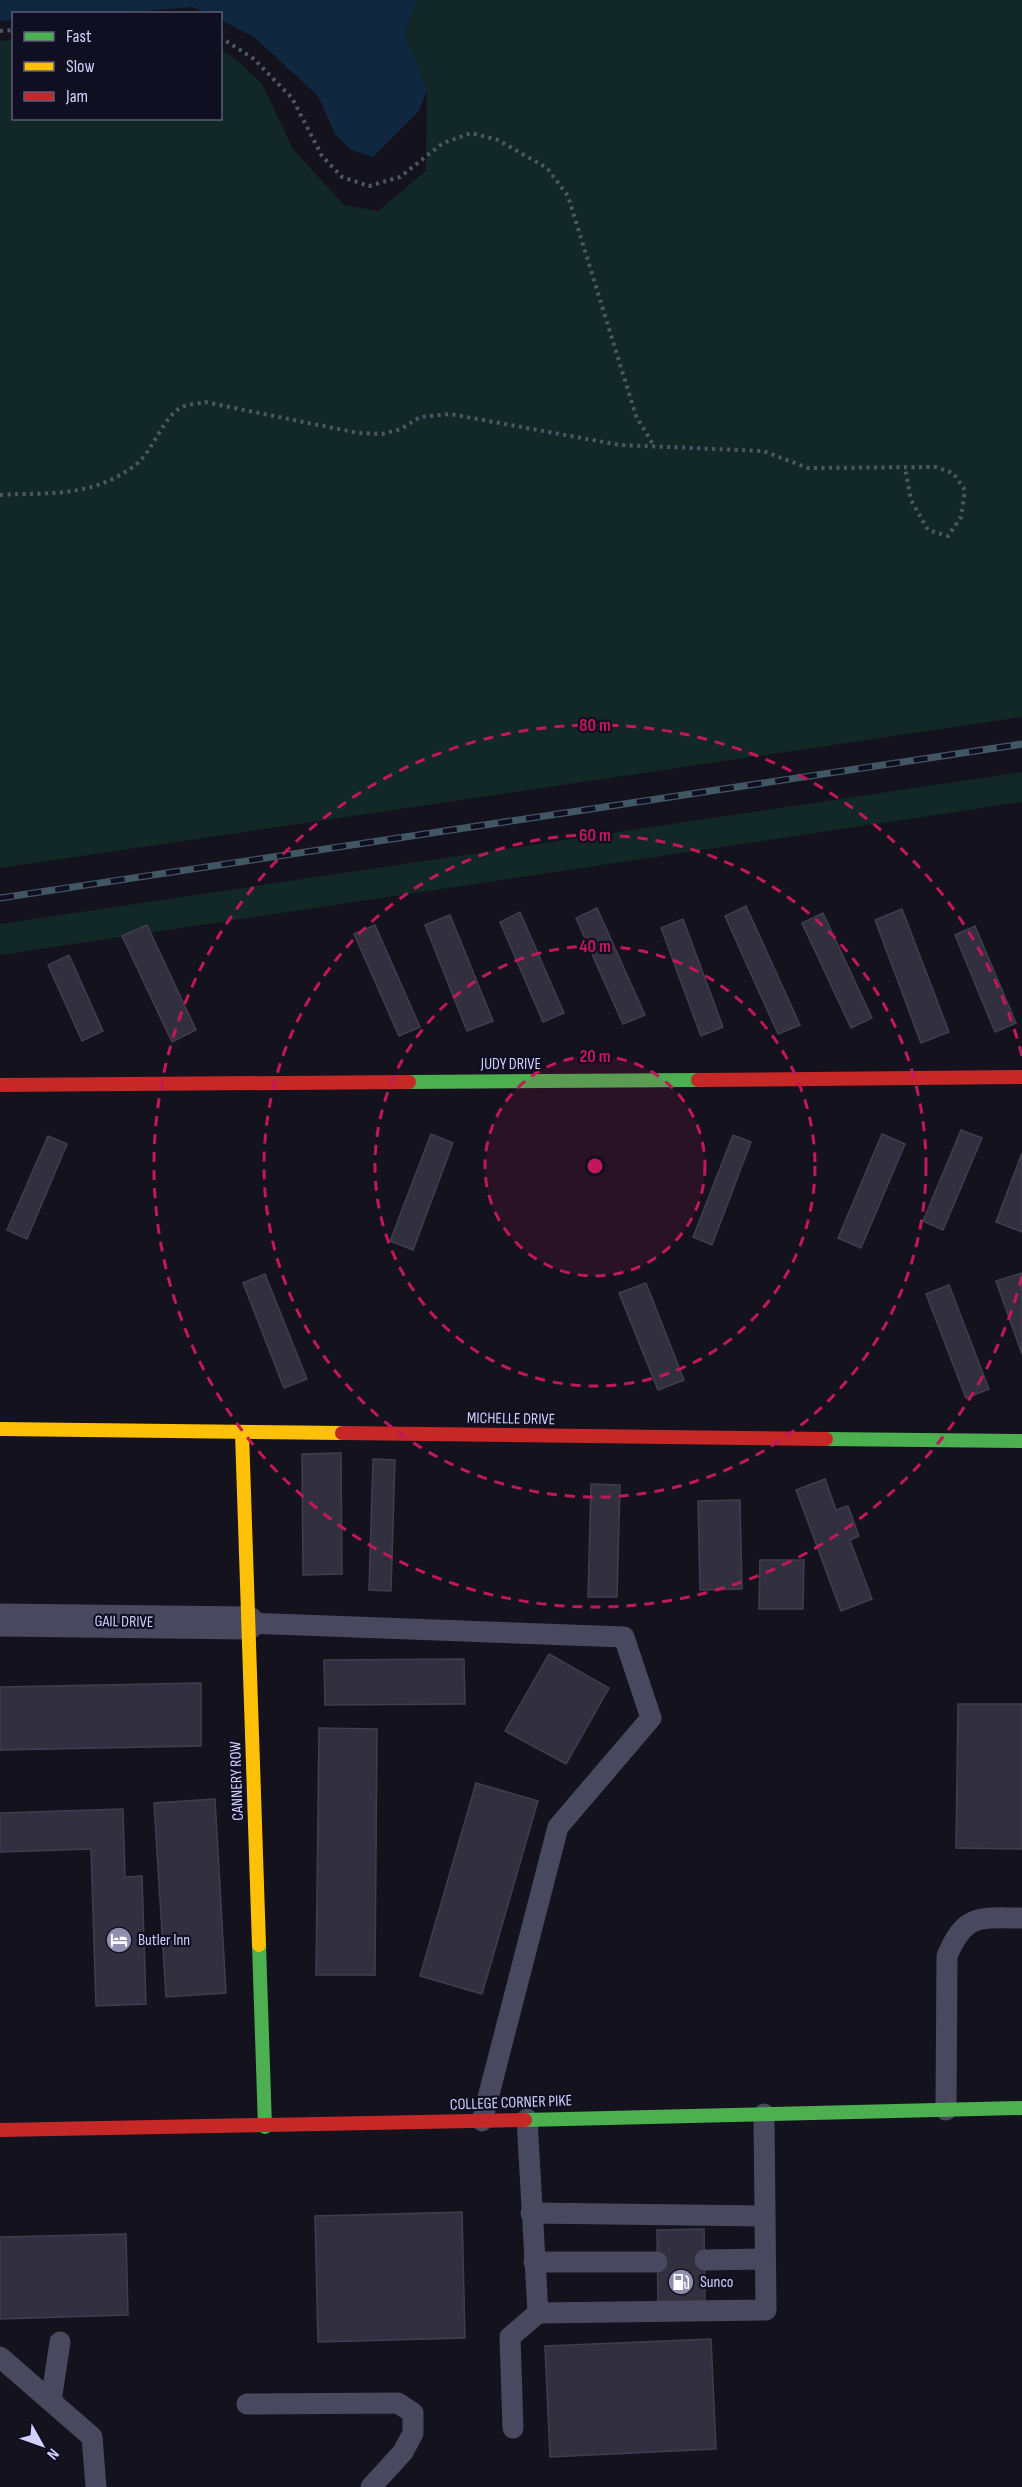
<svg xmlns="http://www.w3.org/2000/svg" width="1022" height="2487" font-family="'Sofia Sans Condensed',sans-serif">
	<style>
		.green { fill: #122826 }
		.water { fill: #102740 }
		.building { fill: #32303f; stroke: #3f3d50; stroke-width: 1.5 }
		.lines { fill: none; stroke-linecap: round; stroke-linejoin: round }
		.path { stroke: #4a5963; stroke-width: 4; stroke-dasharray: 3 4.5; stroke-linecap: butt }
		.lane { stroke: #48495e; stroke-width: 21 }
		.street { stroke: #48495e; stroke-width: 33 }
		.fast { stroke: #4caf50; stroke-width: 14 }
		.slow { stroke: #ffc107; stroke-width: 14 }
		.jam { stroke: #c62828; stroke-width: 14 }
		.rail-casing { stroke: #415864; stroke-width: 7 }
		.rail { stroke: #100e21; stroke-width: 4.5; stroke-dasharray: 14; stroke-linecap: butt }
		.ring { fill: none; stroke: #c2185b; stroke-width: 3; stroke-dasharray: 10 8 }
		.labels { text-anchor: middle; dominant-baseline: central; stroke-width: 4.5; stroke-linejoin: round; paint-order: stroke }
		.street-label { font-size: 16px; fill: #d1d1fd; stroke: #100e21 }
		.poi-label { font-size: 16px; fill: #d1d1fd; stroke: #100e21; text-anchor: start }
		.centre { fill: #c2185b; stroke: #100e21; stroke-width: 3 }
		.ring-label { font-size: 18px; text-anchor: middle; font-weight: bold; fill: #c2185b; stroke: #100e21; stroke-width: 4.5; stroke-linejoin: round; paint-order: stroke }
	</style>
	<rect width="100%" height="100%" fill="#14121d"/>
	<!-- green -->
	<g class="green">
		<path d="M417,0H1022V717L0,868V41L13,40L14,118H220L221,50L236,59L262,84L293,149L344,205L378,211L426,171L427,91L405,33Z"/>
		<path d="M1022,772V802L0,955V924Z"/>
	</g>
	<!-- water -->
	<path class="water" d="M0,0H417L405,33L427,91L418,112L373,157L351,150L335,134L318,96L254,37L221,20L220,14L206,13L193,7L105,14H14L13,20L0,21Z"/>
	<!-- building -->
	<g class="building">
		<path d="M746,906L800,1025L778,1034L725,916Z"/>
		<path d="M597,908L645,1015L623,1024L576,918Z"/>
		<path d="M902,909L949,1032L921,1043L875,920Z"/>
		<path d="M520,912L564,1013L543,1022L500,922Z"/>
		<path d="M823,913L872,1018L851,1028L802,923Z"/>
		<path d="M450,915L493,1021L467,1031L425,925Z"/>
		<path d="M683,919L723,1027L701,1036L661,928Z"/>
		<path d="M147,925L196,1030L172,1042L122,936Z"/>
		<path d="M375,925L420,1027L399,1036L354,934Z"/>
		<path d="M975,926L1016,1023L995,1032L955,935Z"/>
		<path d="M69,955L103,1031L82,1041L48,965Z"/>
		<path d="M961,1130L982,1138L943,1230L923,1221Z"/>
		<path d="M431,1134L453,1143L413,1250L390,1241Z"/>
		<path d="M882,1134L905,1144L861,1248L838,1238Z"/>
		<path d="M733,1135L751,1142L712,1245L693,1237Z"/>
		<path d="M48,1136L67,1144L27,1239L7,1230Z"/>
		<path d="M1022,1153V1232L996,1222Z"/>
		<path d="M1022,1273V1354L996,1281Z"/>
		<path d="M265,1274L307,1379L284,1388L243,1283Z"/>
		<path d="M646,1283L684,1380L658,1390L619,1293Z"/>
		<path d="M949,1285L989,1389L966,1398L926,1294Z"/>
		<path d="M341,1453L342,1574L303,1575L302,1454Z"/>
		<path d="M373,1459L395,1460L391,1591L369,1590Z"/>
		<path d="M825,1479L836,1510L848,1506L859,1536L850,1540L872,1599L841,1611L796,1490Z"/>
		<path d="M591,1484L620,1485L617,1597H588Z"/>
		<path d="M740,1500L742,1589L700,1590L698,1501Z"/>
		<path d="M760,1560H804L803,1609H759Z"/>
		<path d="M549,1654L609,1688L566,1764L505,1731Z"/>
		<path d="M464,1659L465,1704L325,1705L324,1660Z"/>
		<path d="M201,1683V1746L0,1750V1687Z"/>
		<path d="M958,1704H1022V1849L956,1848Z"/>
		<path d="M319,1728L377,1729L375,1975H316Z"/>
		<path d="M476,1783L538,1801L482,1994L420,1976Z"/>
		<path d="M215,1799L226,1993L166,1997L154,1803Z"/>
		<path d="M123,1809L125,1877L142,1876L146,2004L96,2006L91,1849L0,1852V1813Z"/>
		<path d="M462,2212L465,2338L318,2342L315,2216Z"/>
		<path d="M704,2229L705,2303H658L657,2230Z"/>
		<path d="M126,2234L128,2315L0,2319V2237Z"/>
		<path d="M711,2339L716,2449L550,2457L545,2346Z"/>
	</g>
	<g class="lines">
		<!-- path -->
		<g class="path">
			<path d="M0,31L14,30"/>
			<path d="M220,37L254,59L292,98L322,156L342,177L369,186L400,177L443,143L471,133L498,140L547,168L568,196L636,416L654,446"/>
			<path d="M0,495C51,492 88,498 133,467C153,453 162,417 182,407C188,404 198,404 205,402L358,433L382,434L401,429L420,417L450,414L620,445L763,451L808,468L936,467L953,473L965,490L961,517L948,536L928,530L911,500L905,468"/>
		</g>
		<!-- lane -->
		<g class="lane">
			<path d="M248,1623L624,1637L651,1718L558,1827L482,2121"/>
			<path d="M946,2110L947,1956C965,1913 979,1918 1022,1918"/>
			<path d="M527,2119L538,2313L766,2310L764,2114"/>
			<path d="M531,2213L765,2216"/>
			<path d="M705,2260L765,2259"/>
			<path d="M534,2262H657"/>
			<path d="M0,2357L92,2437L96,2487"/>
			<path d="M51,2401L60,2342"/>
			<path d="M247,2404L398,2403L413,2413V2433L403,2452L371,2487"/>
			<path d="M513,2428L510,2337L538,2313"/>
		</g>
		<!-- street -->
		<path class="street" d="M0,1620L248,1623"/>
		<!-- fast -->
		<g class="fast">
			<path d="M409,1082L698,1080"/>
			<path d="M826,1439L1022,1441"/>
			<path d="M259,1945L265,2127"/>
			<path d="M525,2120L1022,2108"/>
		</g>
		<!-- slow -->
		<g class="slow">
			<path d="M0,1429L342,1433"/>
			<path d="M242,1433L259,1945"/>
		</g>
		<!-- jam -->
		<g class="jam">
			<path d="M698,1080L1022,1077"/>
			<path d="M0,1085L409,1082"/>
			<path d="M342,1433L826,1439"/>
			<path d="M0,2130L525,2120"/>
		</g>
		<!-- rail casing -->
		<g class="rail-casing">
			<path id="rail" d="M0,898L1022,744"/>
		</g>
		<!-- rail -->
		<use href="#rail" class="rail"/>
	</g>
	<!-- distance rings -->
	<circle cx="595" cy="1166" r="110" fill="#c2185b" fill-opacity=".12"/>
	<g class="ring">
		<circle cx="595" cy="1166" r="110"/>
		<circle cx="595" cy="1166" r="220"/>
		<circle cx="595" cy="1166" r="331"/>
		<path d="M1022 1276A441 441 0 1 1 1022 1056"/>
	</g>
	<!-- icons -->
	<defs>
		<g id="hotel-disc" transform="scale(1.35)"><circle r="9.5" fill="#8f8eaf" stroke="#100e21"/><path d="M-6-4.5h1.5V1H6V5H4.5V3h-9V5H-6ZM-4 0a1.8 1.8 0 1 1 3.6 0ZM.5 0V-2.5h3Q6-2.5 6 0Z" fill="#fff"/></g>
		<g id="fuel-disc" transform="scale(1.35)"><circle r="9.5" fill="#8f8eaf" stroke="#100e21"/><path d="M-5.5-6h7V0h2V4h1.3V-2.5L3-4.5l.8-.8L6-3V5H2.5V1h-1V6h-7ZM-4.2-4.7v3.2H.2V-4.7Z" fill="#fff"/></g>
	</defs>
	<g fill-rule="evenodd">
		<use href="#hotel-disc" x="119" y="1940"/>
		<use href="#fuel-disc" x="681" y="2282"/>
	</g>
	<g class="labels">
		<!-- street labels -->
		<g class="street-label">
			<text x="511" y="1064">JUDY DRIVE</text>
			<text transform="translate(511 1419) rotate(1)">MICHELLE DRIVE</text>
			<text transform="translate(124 1622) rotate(1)">GAIL DRIVE</text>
			<text transform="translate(237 1781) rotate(-92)">CANNERY ROW</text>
			<text transform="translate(511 2103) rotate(-2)">COLLEGE CORNER PIKE</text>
		</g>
		<!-- poi labels -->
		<g class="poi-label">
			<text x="138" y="1940">Butler Inn</text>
			<text x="700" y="2282">Sunco</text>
		</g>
	</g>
	<circle cx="595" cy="1166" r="9" class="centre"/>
	<g class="ring-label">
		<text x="595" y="731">80 m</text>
		<text x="595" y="841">60 m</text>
		<text x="595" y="952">40 m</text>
		<text x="595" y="1062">20 m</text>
	</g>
	<!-- legend -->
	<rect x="12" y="12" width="210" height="108" fill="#100e21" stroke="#5d5c79" stroke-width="1.5"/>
	<rect x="24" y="32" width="30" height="9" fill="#4caf50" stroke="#5d5c79" stroke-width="1.5"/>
	<text x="66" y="42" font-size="18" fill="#d1d1fd">Fast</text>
	<rect x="24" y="62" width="30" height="9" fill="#ffc107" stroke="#5d5c79" stroke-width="1.5"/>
	<text x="66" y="72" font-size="18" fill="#d1d1fd">Slow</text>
	<rect x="24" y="92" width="30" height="9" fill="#c62828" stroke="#5d5c79" stroke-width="1.5"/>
	<text x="66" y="102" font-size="18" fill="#d1d1fd">Jam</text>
	<!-- north arrow -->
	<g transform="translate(42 2445) rotate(130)" stroke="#100e21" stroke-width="4.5" paint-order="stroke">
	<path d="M0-4.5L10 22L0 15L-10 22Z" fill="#d1d1fd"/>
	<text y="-9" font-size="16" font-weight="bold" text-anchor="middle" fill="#d1d1fd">N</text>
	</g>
</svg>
